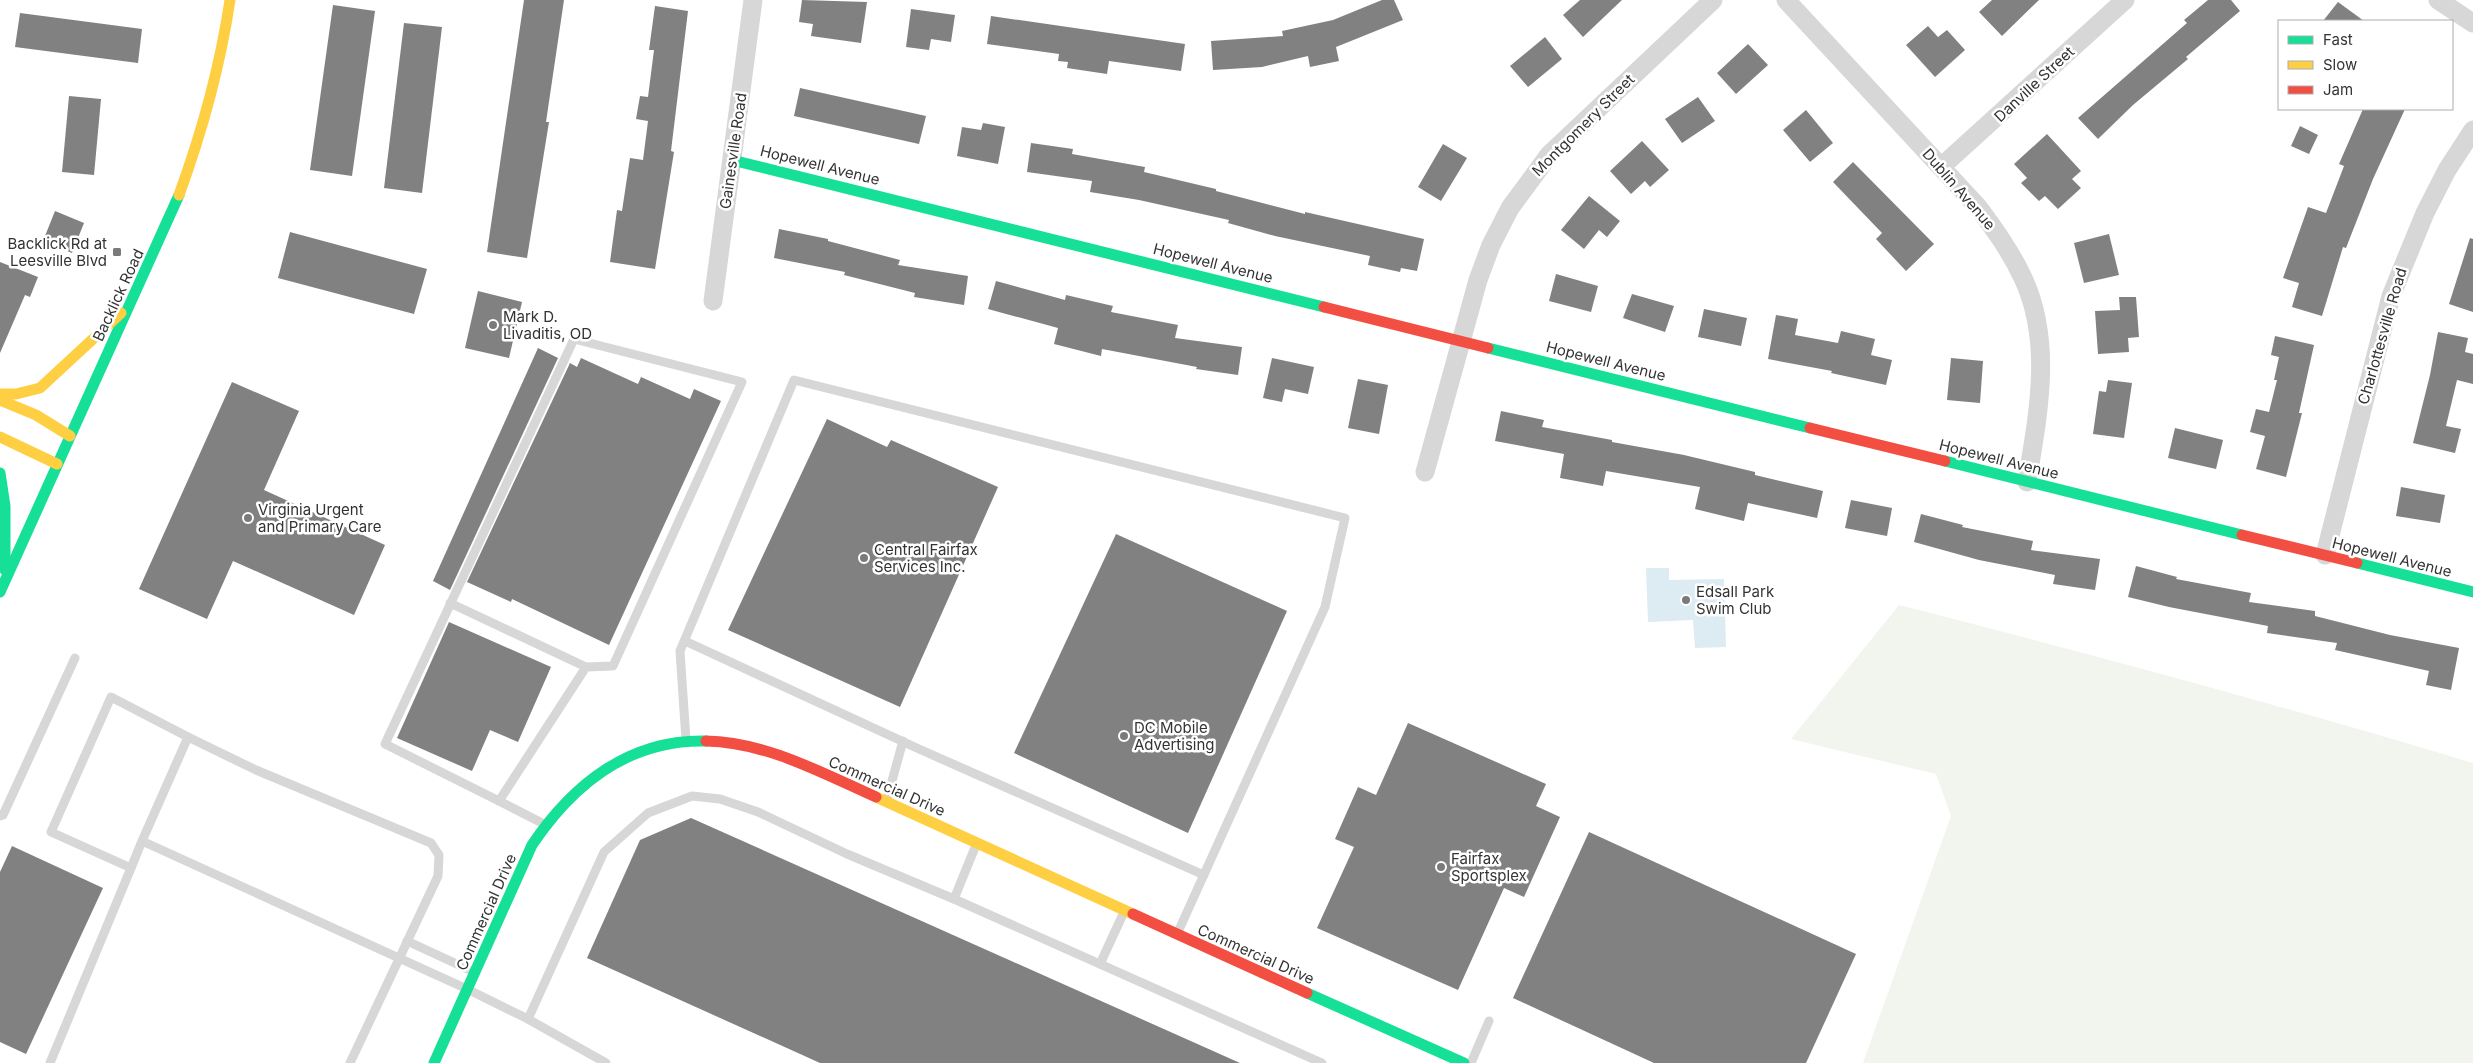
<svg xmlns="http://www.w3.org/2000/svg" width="2473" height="1063" font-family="Inter,sans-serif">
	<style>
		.green { fill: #f1f5ed }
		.water { fill: #ddebf3 }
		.building { fill: #818181 }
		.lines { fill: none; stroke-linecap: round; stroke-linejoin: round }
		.lane { stroke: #d7d7d7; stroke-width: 9 }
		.street { stroke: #d7d7d7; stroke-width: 19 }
		.fast { stroke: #16e098; stroke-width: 11 }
		.slow { stroke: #ffcf43; stroke-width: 11 }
		.jam { stroke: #f24e42; stroke-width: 11 }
		.poi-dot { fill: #7a7a7a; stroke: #fff; stroke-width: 2 }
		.labels { text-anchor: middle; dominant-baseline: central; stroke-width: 5; stroke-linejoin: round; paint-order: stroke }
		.street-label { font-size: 15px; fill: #333; stroke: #fff }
		.poi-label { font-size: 15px; fill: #333; stroke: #fff; text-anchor: start }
	</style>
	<rect width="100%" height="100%" fill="#fff"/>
	<!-- green -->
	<path class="green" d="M1899,605C2091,654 2283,706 2473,763V1063H1863L1951,816L1936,774L1791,739Z"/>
	<!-- water -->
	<path class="water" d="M1646,568H1669V580L1724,579L1726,647L1695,648L1693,620L1648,622Z"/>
	<!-- building -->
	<g class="building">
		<path d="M524,0H564L546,122H549L527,258L487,252Z"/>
		<path d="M802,0L867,2L861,43L811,36L813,24L799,22Z"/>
		<path d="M1382,0H1394L1403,20L1336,47L1339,61L1310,67L1308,56L1262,67L1213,70L1211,41L1283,36L1282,31L1333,20Z"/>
		<path d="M1580,0H1622L1583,37L1563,15Z"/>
		<path d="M1992,0H2039L2002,36L1979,12Z"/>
		<path d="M2208,0H2231L2240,11L2186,57L2188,59L2133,105L2098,139L2078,118L2187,23L2184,20Z"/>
		<path d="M2338,2L2364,21H2323Z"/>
		<path d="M333,5L375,11L352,176L310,170Z"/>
		<path d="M655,6L688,11L671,151L674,152L655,269L610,262L617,210L622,211L630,158L643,160L648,121L636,119L640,96L648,97L654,50H649Z"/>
		<path d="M911,9L955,15L951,42L931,39L929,50L906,47Z"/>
		<path d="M20,13L142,29L138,63L15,47Z"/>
		<path d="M991,16L1185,44L1181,71L1109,61L1107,74L1067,68L1068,62L1058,61L1059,54L987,44Z"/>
		<path d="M404,23L442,27L422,193L384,188Z"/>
		<path d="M1928,26L1938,37L1947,30L1965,50L1935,77L1906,45Z"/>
		<path d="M1545,37L1562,59L1528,87L1510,66Z"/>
		<path d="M1748,44L1768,65L1736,94L1717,73Z"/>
		<path d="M800,88L926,116L919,144L794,116Z"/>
		<path d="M69,96L101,99L94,175L62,172Z"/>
		<path d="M1698,97L1715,121L1682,143L1665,119Z"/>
		<path d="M2363,109H2405L2373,179L2346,248L2343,247L2322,316L2292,307L2299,283L2283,278L2308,207L2326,213L2344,166L2339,164Z"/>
		<path d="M1806,110L1833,143L1810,162L1783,130Z"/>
		<path d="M983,123L1005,127L998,164L957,156L962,127L981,130Z"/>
		<path d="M2300,126L2318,135L2309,154L2291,146Z"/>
		<path d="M2047,134L2081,171L2072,179L2081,188L2058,209L2045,196L2039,201L2021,183L2027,178L2014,164Z"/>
		<path d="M1642,141L1669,170L1650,187L1645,181L1631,194L1610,171Z"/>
		<path d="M1031,143L1073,149L1072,154L1145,167L1144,172L1216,189V191L1305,214V212L1424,239L1417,271L1401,268L1400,272L1368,265L1370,256L1275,236L1228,223L1229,220L1139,200L1090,192L1092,181L1027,172Z"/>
		<path d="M1443,144L1467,158L1441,201L1418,187Z"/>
		<path d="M1853,162L1934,244L1906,271L1876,239L1882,233L1833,182Z"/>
		<path d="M1589,196L1620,221L1607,237L1599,230L1584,249L1561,230Z"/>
		<path d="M55,211L84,223L72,253L43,241Z"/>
		<path d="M779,229L828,239V241L900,260L898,265L968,276L964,305L914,297L915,293L844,275L845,272L774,258Z"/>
		<path d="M290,232L427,269L414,314L278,278Z"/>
		<path d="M2109,234L2119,275L2084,283L2074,243Z"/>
		<path d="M2470,238L2473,239V312L2449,304Z"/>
		<path d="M0,262L38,277L30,297L25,295L0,353Z"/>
		<path d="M1556,274L1598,286L1591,312L1549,301Z"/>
		<path d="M996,281L1065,300L1066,295L1113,306L1111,312L1178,325L1175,338L1242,347L1238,375L1196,369L1197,367L1102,349L1101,356L1054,344L1058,328L988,309Z"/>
		<path d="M478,291L522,302L509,358L465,348Z"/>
		<path d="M1632,294L1674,306L1665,332L1623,318Z"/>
		<path d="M2119,297H2136L2139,337L2128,338L2129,352L2098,354L2095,311L2120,310Z"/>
		<path d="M1704,309L1747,318L1741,346L1698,337Z"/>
		<path d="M1776,315L1798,319L1795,335L1838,343L1841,331L1875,339L1871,355L1892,360L1886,385L1831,373L1832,371L1768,359Z"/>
		<path d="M2438,332L2468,338L2465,352L2473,354V384L2457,380L2446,426L2461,429L2455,453L2413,443L2430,375Z"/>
		<path d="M2275,336L2314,345L2299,413H2302L2286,477L2256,469L2265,436L2250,432L2256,409L2269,412L2277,380H2274L2279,357L2271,355Z"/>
		<path d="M538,348L558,358L450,590L433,581Z"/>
		<path d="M581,358L638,384L641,377L690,399L694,389L721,401L609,645L512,599L511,602L467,582L570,363L577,367Z"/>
		<path d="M1272,358L1314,367L1308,394L1285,389L1282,402L1263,398Z"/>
		<path d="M1951,358L1983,361L1980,403L1947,400Z"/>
		<path d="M1358,379L1388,385L1379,434L1348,428Z"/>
		<path d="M2108,380L2132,383L2124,438L2093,434L2099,391L2106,392Z"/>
		<path d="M232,382L299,411L264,490L385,545L354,615L233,561L207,619L139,589Z"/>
		<path d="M1501,411L1544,420L1542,427L1612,440V442L1684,455L1755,472V475L1823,491L1817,518L1748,503L1744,521L1695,509L1700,487L1606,471L1603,486L1560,478L1564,454L1495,441Z"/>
		<path d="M827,419L887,447L891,440L998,487L900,707L728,630Z"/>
		<path d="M2175,428L2223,440L2216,469L2168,458Z"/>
		<path d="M2401,487L2445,495L2440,523L2396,516Z"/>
		<path d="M1851,500L1892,508L1887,536L1845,528Z"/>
		<path d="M1921,514L1963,525L1962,527L2033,541L2031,550L2100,559L2095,590L2053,584L2055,575L1979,560L1914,542Z"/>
		<path d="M1116,534L1287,611L1188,833L1014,753Z"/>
		<path d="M2136,566L2177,577L2176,579L2251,593L2249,602L2315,611V616L2390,635L2459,648L2451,690L2426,685L2429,671L2335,650L2337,643L2267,633L2268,626L2169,607L2128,597Z"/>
		<path d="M449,622L551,667L518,742L490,730L472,771L397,738Z"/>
		<path d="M1408,723L1546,784L1536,806L1560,817L1524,897L1504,888L1458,990L1317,928L1354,847L1335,839L1358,787L1376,795Z"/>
		<path d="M691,818L1240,1063H820L587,958L640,840Z"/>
		<path d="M1589,832L1856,954L1806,1063H1654L1513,998Z"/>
		<path d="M12,846L103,888L26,1054L0,1042V872Z"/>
	</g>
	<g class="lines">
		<!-- lane -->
		<g class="lane">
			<path d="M450,603L586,667L613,666L742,382L574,339L385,744L499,801L586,667"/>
			<path d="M685,641L919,749L1204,875"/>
			<path d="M188,737L256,770L431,843L439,855L438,876L350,1063"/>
			<path d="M686,740L680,651L794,380L1345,518L1325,607L1178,932"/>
			<path d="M887,799L903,741"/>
			<path d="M499,801L544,824"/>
			<path d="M0,816L3,815L75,658"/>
			<path d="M142,841L188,737L111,697L51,832L131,868L142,841L467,989L528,1019L606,1063"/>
			<path d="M954,899L976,845"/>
			<path d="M407,941L472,971"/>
			<path d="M1100,964L1124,912"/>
			<path d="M528,1019L604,852L648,813L692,796L720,799L758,812L847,854L954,899L1322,1063"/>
			<path d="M50,1063L131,868"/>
			<path d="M1471,1063L1489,1021"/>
		</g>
		<!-- street -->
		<g class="street">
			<path d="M1786,0L1978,207C1995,230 2011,252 2023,278C2053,342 2038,415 2027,482"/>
			<path d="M2438,0L2473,23"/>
			<path d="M1941,167L2125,0"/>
			<path d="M713,301L753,0"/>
			<path d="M1425,472L1478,280L1491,245L1510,208L1549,155L1713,0"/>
			<path d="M2325,555L2391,296L2425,213L2447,170L2473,130"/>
		</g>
		<!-- fast -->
		<g class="fast">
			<path d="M732,160L1324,307"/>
			<path d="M1488,348L1810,428"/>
			<path d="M1945,461L2242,535"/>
			<path d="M0,473L5,506V570"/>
			<path d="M2357,563L2473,592"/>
			<path d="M0,592L179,195"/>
			<path d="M1307,993L1464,1063"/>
			<path d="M434,1063L532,845C573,784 630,739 706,741"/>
		</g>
		<!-- slow -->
		<g class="slow">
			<path d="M179,195C202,132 220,67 230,0"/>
			<path d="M0,394H16L40,388L121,313"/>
			<path d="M0,400L36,415L70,436"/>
			<path d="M0,437L57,464"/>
			<path d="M876,797L1133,914"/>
		</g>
		<!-- jam -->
		<g class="jam">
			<path d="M1324,307L1488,348"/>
			<path d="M1810,428L1945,461"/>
			<path d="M2242,535L2357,563"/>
			<path d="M706,741C766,742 822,773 876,797"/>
			<path d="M1133,914L1307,993"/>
		</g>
	</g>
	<!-- markers -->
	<g class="poi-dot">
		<rect x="112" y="247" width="10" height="10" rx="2.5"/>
		<circle cx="493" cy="325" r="5"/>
		<circle cx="248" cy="518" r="5"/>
		<circle cx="864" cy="558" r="5"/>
		<circle cx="1686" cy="600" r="5"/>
		<circle cx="1124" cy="736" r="5"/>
		<circle cx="1441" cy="867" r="5"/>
	</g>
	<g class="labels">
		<!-- street labels -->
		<g class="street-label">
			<text transform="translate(2034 84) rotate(-43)">Danville Street</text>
			<text transform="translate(1583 125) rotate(-45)">Montgomery Street</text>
			<text transform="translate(733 151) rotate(-82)">Gainesville Road</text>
			<text transform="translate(820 165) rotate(14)">Hopewell Avenue</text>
			<text transform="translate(1959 189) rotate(49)">Dublin Avenue</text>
			<text transform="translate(1213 263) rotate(14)">Hopewell Avenue</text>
			<text transform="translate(118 295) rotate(-65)">Backlick Road</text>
			<text transform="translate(2382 336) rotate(-74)">Charlottesville Road</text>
			<text transform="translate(1606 361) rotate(14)">Hopewell Avenue</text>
			<text transform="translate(1999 459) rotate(14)">Hopewell Avenue</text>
			<text transform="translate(2392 557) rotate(14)">Hopewell Avenue</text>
			<text transform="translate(887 786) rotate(24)">Commercial Drive</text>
			<text transform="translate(486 912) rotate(-66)">Commercial Drive</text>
			<text transform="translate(1256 954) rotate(24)">Commercial Drive</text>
		</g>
		<!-- poi labels -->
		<g class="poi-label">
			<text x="107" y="243" text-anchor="end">Backlick Rd at<tspan x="107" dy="17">Leesville Blvd</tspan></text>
			<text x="503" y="316">Mark D.<tspan x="503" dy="17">Livaditis, OD</tspan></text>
			<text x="258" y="509">Virginia Urgent<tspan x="258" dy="17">and Primary Care</tspan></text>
			<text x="874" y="549">Central Fairfax<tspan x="874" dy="17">Services Inc.</tspan></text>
			<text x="1696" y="591">Edsall Park<tspan x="1696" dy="17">Swim Club</tspan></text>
			<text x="1134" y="727">DC Mobile<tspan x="1134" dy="17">Advertising</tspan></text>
			<text x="1451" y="858">Fairfax<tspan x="1451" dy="17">Sportsplex</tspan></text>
		</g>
	</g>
	<!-- legend -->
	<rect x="2278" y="20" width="175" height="90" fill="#ffffff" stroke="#adadad"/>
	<rect x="2288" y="36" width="25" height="8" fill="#16e098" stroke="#adadad"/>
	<text x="2323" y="45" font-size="15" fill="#333333">Fast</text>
	<rect x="2288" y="61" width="25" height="8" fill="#ffcf43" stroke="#adadad"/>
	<text x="2323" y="70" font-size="15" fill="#333333">Slow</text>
	<rect x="2288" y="86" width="25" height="8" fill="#f24e42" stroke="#adadad"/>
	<text x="2323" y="95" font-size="15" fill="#333333">Jam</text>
</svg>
